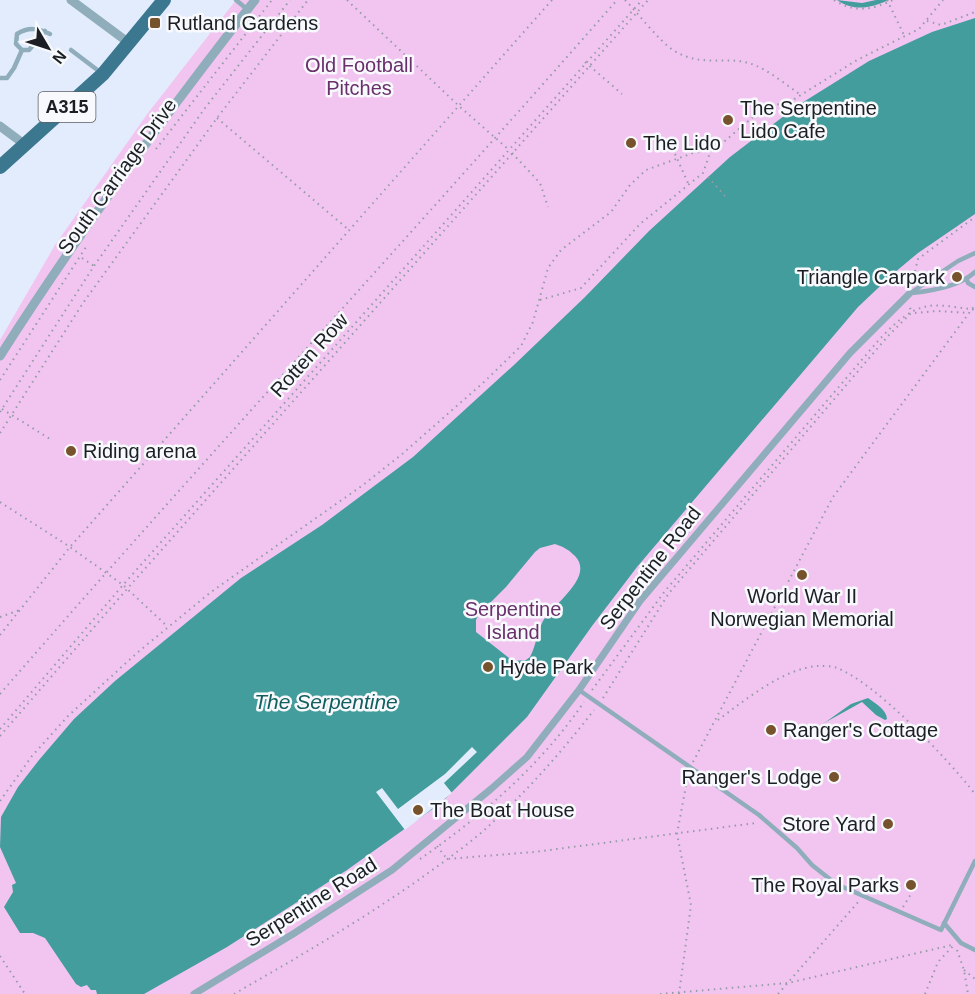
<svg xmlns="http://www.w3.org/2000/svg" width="975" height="994" font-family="Arial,sans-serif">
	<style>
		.green { fill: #f2c5f1 }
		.water { fill: #429d9c; fill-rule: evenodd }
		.pier { fill: #e3ecfc }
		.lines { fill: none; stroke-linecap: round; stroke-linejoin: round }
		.path { stroke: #949ba6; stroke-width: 2; stroke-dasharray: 1.5 4.5; stroke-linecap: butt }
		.service { stroke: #8fadbb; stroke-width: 4.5 }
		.pedestrian { stroke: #8fadbb; stroke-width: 7 }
		.minor { stroke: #8fadbb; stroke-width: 9 }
		.primary { stroke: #3c7790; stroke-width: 14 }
		.poi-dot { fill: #77532d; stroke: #f7f9fc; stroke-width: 2 }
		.labels { text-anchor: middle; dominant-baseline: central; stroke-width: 5; stroke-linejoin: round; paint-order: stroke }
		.shield { fill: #f7f9fc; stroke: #5d6065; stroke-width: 1.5 }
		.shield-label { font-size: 18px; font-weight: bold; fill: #1b1f24 }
		.poi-label { font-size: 20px; fill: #1b1f24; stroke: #f7f9fc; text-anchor: start }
		.park-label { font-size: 20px; fill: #6a306b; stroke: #f7f9fc }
		.street-label { font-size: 20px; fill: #1b1f24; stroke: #f7f9fc }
		.water-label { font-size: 21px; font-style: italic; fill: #135e5e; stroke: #f7f9fc }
	</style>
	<rect width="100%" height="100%" fill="#e3ecfc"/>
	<!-- green -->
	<path class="green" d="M236,0H975V994H0V340L55,245L148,113Z"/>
	<!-- water -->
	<g class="water">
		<path d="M837,0L862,3L876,0H889C871,8 854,12 837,0Z"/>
		<path d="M975,18V214L918,253L894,273L858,307L637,567L592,626L527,717L441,803L347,870L227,947L144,994H97L96,990H91L87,985L81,987L76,984L45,938L33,933H20L4,907L13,892L12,885L16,883L0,847L1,817L18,787L39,760L74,719L115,681L241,578L322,525L413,457L515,364L585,297L649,231L730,157L797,106L869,61L932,32ZM555,544C564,547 569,550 575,556C595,577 553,604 543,621C537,632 536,646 530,657L526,660L513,661L476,632V620L479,614L506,587L535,552L540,548Z"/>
		<path d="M868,698C875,703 887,710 887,719L885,720L876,715L862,702L826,722L814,732L813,731L851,704Z"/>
	</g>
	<!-- pier -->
	<path class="pier" d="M472,747L477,752L444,783L452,793L405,830L376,792L382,788L398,809L445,774Z"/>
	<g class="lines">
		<!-- path -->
		<g class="path">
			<path d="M347,0L459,106L508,149"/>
			<path d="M625,0C638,13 659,41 673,50C702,69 729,54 754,65C770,71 786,85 801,95"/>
			<path d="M834,0C854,13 872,10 893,0"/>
			<path d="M887,0L904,35"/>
			<path d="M927,21L941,25L975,12"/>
			<path d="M585,62L622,94"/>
			<path d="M217,118L349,230"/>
			<path d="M156,149L272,0"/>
			<path d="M512,153L540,183L548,207"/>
			<path d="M675,154L688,183"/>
			<path d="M708,177L725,196"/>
			<path d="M82,258L94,266"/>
			<path d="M912,283L918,259L975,217"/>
			<path d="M540,300L581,288L640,224L703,173L711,150"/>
			<path d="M915,313L937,311L969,313"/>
			<path d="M0,380L88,244"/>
			<path d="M2,409L50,439"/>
			<path d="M0,412L94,266L205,108L290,0"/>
			<path d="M0,433L83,303L217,118L308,0"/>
			<path d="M0,502L70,547L123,585L168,627"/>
			<path d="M0,617L20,610"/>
			<path d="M0,635L70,547L552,0"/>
			<path d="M592,690L665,591L877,342C891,327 907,310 928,306C942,304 958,308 972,309L975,311"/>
			<path d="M0,694C203,460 413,233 617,0"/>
			<path d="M603,698L669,593L888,336L911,313L910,307"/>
			<path d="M718,720C745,700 784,668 818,666C824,666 832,666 837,668C876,683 948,759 975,794"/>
			<path d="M0,729L123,585L642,0"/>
			<path d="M0,736L127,589L648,0"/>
			<path d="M693,762L833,497L975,305"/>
			<path d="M0,801L32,756L68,716L138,652L211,592L363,485L401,455L484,382L521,346L533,322L548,268L561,250L611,212L630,185L646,170L693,153L711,150L719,146L766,106L788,103L857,60L919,29L943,0"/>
			<path d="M437,846L447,859L534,852L756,823"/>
			<path d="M420,859C482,816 541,765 584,702"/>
			<path d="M903,907L911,894"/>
			<path d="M957,950L964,970L968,994"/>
			<path d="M0,956L25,994"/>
			<path d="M964,970L975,979"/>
			<path d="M234,994C297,958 358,922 417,881C443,862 470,844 493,822C530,788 563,750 594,710"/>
			<path d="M660,994L788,983L952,945"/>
			<path d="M679,994L691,905L677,834L688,775"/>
			<path d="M778,994L859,901"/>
			<path d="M925,994L938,962L953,946"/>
		</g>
		<!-- service -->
		<g class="service">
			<path d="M236,0L248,10"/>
			<path d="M45,31L29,50H22L16,44L17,34C28,27 38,28 50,34"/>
			<path d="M71,50L100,72"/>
			<path d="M0,78H7L14,68L22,50"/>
			<path d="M967,280L968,283L975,287"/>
			<path d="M912,293C932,291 960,286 975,272"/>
			<path d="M909,294L958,261L975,253"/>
			<path d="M579,690L759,815L797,848L812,865L836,884L941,930L975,861"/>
			<path d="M944,923L961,943L975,950"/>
		</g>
		<!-- pedestrian -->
		<path class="pedestrian" d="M194,994L293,934L392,870L491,789L527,757L579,690L640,601L850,353L909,294"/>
		<!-- minor -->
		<g class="minor">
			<path d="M71,0L129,43"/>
			<path d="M0,126L24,144"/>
			<path d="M0,356C79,232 165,115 255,0"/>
		</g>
		<!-- primary -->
		<path class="primary" d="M0,167L103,74L164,0"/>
	</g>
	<!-- markers -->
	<g class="poi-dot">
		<rect x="149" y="17" width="12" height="12" rx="3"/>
		<circle cx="728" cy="120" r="6"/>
		<circle cx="631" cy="143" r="6"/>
		<circle cx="957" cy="277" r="6"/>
		<circle cx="71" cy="451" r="6"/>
		<circle cx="802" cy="575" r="6"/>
		<circle cx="488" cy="667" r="6"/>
		<circle cx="771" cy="730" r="6"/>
		<circle cx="834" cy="777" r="6"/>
		<circle cx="418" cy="810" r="6"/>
		<circle cx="888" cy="824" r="6"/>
		<circle cx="911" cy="885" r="6"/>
	</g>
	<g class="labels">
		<!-- shield labels -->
		<rect class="shield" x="38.5" y="92" width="57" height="30" rx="4.5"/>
		<g class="shield-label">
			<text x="67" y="107">A315</text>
		</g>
		<!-- poi labels -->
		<g class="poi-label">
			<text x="167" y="23">Rutland Gardens</text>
			<text x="740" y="108">The Serpentine<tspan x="740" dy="23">Lido Cafe</tspan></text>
			<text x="643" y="143">The Lido</text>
			<text x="945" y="277" text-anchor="end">Triangle Carpark</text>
			<text x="83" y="451">Riding arena</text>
			<text x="802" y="596" text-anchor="middle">World War II<tspan x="802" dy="23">Norwegian Memorial</tspan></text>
			<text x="500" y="667">Hyde Park</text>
			<text x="783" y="730">Ranger's Cottage</text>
			<text x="822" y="777" text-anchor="end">Ranger's Lodge</text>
			<text x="430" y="810">The Boat House</text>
			<text x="876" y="824" text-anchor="end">Store Yard</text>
			<text x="899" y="885" text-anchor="end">The Royal Parks</text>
		</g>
		<!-- park labels -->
		<g class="park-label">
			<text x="359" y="65">Old Football<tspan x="359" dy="23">Pitches</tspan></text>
			<text x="513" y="609">Serpentine<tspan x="513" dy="23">Island</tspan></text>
		</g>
		<!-- street labels -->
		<g class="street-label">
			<text transform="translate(117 176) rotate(-54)">South Carriage Drive</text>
			<text transform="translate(309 355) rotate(-48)">Rotten Row</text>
			<text transform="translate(650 568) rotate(-52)">Serpentine Road</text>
			<text transform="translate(311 902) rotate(-32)">Serpentine Road</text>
		</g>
		<!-- water labels -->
		<g class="water-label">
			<text x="326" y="701">The Serpentine</text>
		</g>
	</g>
	<!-- north arrow -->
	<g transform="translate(48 48) rotate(129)" stroke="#f7f9fc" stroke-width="4.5" paint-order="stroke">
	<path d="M0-4.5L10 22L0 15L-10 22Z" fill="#1b1f24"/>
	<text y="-9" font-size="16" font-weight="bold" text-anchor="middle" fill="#1b1f24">N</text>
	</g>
</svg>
